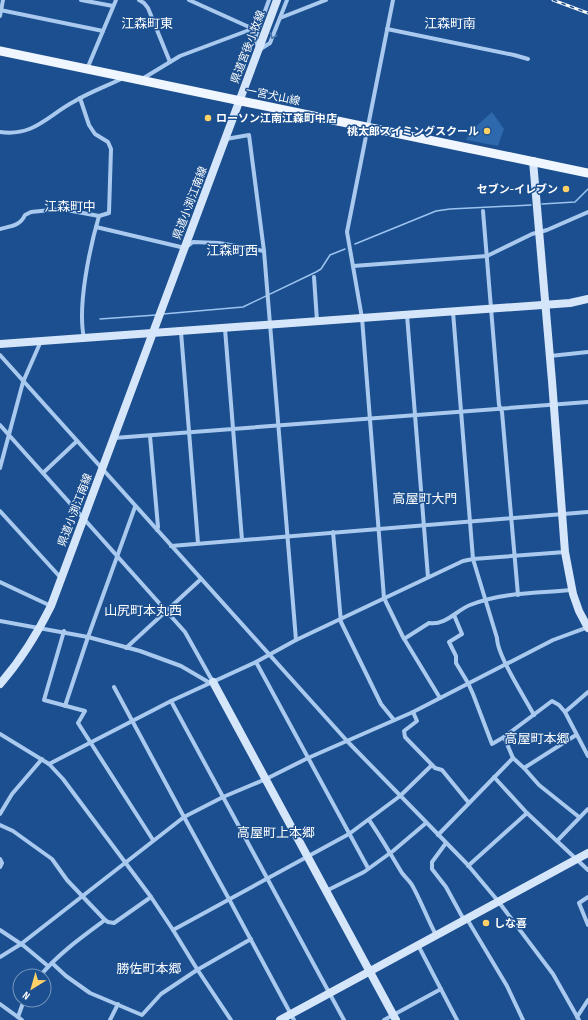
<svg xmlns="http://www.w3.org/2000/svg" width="588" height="1020" font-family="'Sofia Sans Condensed','Noto Sans JP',sans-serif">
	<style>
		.green { fill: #2e69ad }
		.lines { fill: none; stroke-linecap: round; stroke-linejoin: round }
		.stream { stroke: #9cc4f0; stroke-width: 1.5 }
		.street { stroke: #a9c9ee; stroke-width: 4 }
		.secondary { stroke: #d6e6fa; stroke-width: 8 }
		.primary { stroke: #f0f6ff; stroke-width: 9 }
		.rail-casing { stroke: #fff; stroke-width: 3 }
		.rail { stroke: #1b4f8f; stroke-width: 1.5; stroke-dasharray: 4.5; stroke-linecap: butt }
		.oneway { stroke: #4674ac }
		.poi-dot { fill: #ffd166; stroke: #1b4f8f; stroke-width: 1.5 }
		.labels { text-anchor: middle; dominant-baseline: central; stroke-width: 3; stroke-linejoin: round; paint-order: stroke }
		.street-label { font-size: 11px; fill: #fff; stroke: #1b4f8f }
		.poi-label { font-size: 11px; font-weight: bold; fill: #fff; stroke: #1b4f8f; text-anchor: start }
		.quarter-label { font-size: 13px; fill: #fff; stroke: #1b4f8f }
	</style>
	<rect width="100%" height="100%" fill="#1b4f8f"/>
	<!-- green -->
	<path class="green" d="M492,112L504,129L498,146L466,140L469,133Z"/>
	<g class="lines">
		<!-- stream -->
		<g class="stream">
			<path d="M542,204L575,202L588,189"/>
			<path d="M355,244L436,211L450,209L531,205"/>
			<path d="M163,314L243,307L316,272L321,269L330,255L345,249"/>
			<path d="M100,319L156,315"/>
		</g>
		<!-- street -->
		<g class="street">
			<path d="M81,0L113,6"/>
			<path d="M139,0L144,3L148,8L170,62"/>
			<path d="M189,0L258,31"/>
			<path d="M269,0L255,38L259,50L270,43L287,0"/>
			<path d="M393,0L347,232L362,318L384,598L403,637L440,698"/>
			<path d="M0,10L103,31"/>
			<path d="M0,16L3,0"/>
			<path d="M280,18L326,0"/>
			<path d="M387,29L514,55L528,59"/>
			<path d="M87,69L116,0"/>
			<path d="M142,79L180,56L252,29"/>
			<path d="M0,132C34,137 48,115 75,101C90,92 107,86 123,78"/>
			<path d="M226,139L249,135L264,251L296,640"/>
			<path d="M483,211L499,405L502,412L518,595"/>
			<path d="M96,227L185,248L193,242L219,243L264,251"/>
			<path d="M0,229C11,226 20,226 25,215L31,212L61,209L99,216L109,213L111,149L108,142L95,134L89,125L80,98"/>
			<path d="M353,266L487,256L532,234L547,230L588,212"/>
			<path d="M314,277L317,321"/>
			<path d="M453,312L473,559L497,638C497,655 525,698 534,715"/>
			<path d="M407,315L428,577"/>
			<path d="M225,329L242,540"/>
			<path d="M181,332L198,543"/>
			<path d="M84,338C77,306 90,247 99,216"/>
			<path d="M0,355L348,742L467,864L498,901L553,974L579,1020"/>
			<path d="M550,356L588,352"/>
			<path d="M0,425L185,632L213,682"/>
			<path d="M150,436L158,527L157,530"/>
			<path d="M114,438L588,402"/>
			<path d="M0,468L23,382L41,341"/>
			<path d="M43,473L77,441"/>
			<path d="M0,511L61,578"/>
			<path d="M333,532L341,622L381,704L394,720"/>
			<path d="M171,546L588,512"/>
			<path d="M0,582L51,606"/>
			<path d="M454,615L462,634L449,642L456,656V663L468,683L473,694L492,744L504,737L552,701L559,705L565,712"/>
			<path d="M0,621L88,637L140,651L181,666L210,683"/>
			<path d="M64,631L44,700L85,711L78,723L153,840"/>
			<path d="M404,639L429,623C445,626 457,610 470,605C502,592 539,593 572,590"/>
			<path d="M126,648L201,579"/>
			<path d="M256,662L368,868"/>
			<path d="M114,687L184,817L229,899L294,1020"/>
			<path d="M588,692L565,712L588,756"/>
			<path d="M171,701L344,1020"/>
			<path d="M65,706L88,637L135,507"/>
			<path d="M413,712L417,721L404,731L405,737L435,768L442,770L469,803"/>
			<path d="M0,734L49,764L63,779L151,897L173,930L197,969L231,1020"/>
			<path d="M504,737L513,758L524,768L539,785L579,817"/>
			<path d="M49,764L171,701L256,662L296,640L463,561L473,559L565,552"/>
			<path d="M524,768L576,735"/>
			<path d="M494,777L527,813L588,870"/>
			<path d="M0,814L12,794L42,759"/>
			<path d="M369,820C381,837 391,855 402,873C405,877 409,880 412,885C421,901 427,918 436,935"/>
			<path d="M0,825L13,831L52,859L67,880L105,920"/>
			<path d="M438,835L513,758"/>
			<path d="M557,841L588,809"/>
			<path d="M446,843L432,862V869L446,887L464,920"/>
			<path d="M0,859L2,863L0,867"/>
			<path d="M468,866L527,813"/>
			<path d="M326,891L364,872L393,851L426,823"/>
			<path d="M588,897L579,903L588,925"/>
			<path d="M467,919L507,986L523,1020"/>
			<path d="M0,930L24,946L48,966"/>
			<path d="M173,930L349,834L400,796L432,765"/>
			<path d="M418,945L457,1020"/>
			<path d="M0,957L21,944L184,817L223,797L266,779L308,758L413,712L553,640L588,627"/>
			<path d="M52,963L66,976L90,993L142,1015L161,994L197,970L251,939"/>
			<path d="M40,976C58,954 82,937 105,920L108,922L114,923L151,897"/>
			<path d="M0,1004L22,1020"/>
			<path d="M18,1017L24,1000"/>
			<path d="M577,1017L588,1000"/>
			<path d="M110,1020L118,1004"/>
			<path d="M384,1020L441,989"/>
		</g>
		<!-- secondary -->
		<g class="secondary">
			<path d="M533,161L552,381L565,552L573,594L579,611L588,628"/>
			<path d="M0,344L570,303L588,299"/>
			<path d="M213,682L396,1020"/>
			<path d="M0,684C21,660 37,634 51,606L277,0"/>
			<path d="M280,1020L588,853"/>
		</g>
		<!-- primary -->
		<path class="primary" d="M0,51L588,173"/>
		<!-- rail casing -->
		<g class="rail-casing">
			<path id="rail" d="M553,0L588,13"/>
		</g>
		<!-- rail -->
		<use href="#rail" class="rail"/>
	</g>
	<!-- one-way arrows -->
	<defs><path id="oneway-chevron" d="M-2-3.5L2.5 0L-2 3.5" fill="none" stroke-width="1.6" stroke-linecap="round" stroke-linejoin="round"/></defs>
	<use class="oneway" href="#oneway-chevron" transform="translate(273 36) rotate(112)"/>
	<!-- markers -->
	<g class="poi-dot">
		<circle cx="208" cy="118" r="4"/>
		<circle cx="487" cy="131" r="4"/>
		<circle cx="566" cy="189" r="4"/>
		<circle cx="486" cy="923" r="4"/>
	</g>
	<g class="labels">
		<!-- street labels -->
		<g class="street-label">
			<text transform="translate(248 47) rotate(-69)">県道宮後小牧線</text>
			<text transform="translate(273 96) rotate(12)">一宮犬山線</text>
			<text transform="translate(190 203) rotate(-69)">県道小渕江南線</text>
			<text transform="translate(75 510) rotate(-69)">県道小渕江南線</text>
		</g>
		<!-- poi labels -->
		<g class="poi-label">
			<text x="216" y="118">ローソン江南江森町中店</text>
			<text x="479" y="131" text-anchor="end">桃太郎スイミングスクール</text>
			<text x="558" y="189" text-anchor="end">セブン-イレブン</text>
			<text x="494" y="923">しな喜</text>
		</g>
		<!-- quarter labels -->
		<g class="quarter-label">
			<text x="147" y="24">江森町東</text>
			<text x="450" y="24">江森町南</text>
			<text x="70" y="207">江森町中</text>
			<text x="232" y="251">江森町西</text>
			<text x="425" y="499">高屋町大門</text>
			<text x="143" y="611">山尻町本丸西</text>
			<text x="537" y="739">高屋町本郷</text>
			<text x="276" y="833">高屋町上本郷</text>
			<text x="149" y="969">勝佐町本郷</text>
		</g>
	</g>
	<!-- north arrow -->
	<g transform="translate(32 988) rotate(217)"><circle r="19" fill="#1b4f8f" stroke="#7695bc"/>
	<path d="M0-3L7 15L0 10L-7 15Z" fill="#ffd166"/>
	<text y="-6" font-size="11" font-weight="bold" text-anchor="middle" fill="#ffffff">N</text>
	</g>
</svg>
